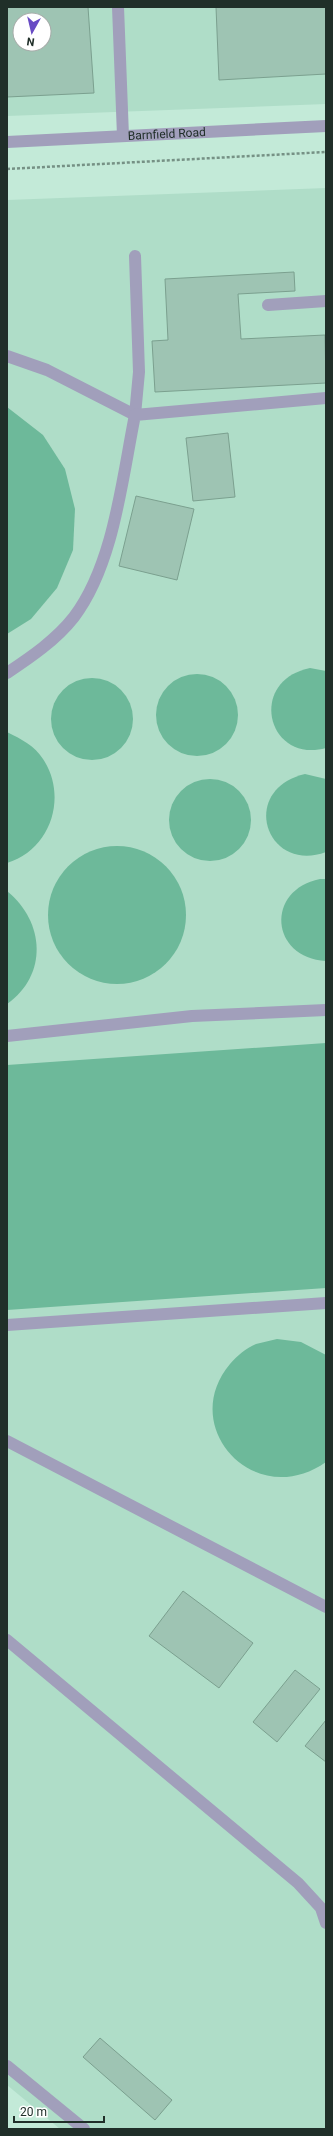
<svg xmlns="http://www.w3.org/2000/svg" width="333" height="2136" font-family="Roboto,sans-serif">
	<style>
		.built { fill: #afddc8; fill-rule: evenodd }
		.water { fill: #6db99a }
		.building { fill: #9ec4b3; stroke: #7ba08f; fill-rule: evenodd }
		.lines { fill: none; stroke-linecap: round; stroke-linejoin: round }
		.path { stroke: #769185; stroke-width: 2.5; stroke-dasharray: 3 2; stroke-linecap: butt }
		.minor { stroke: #a19fbb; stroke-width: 12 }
		.labels { text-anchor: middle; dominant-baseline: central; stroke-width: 3.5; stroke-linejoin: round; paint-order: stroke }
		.street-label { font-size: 12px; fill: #202f29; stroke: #fff }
	</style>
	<rect width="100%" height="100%" fill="#c3ead8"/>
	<!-- built -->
	<g class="built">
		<path d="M7,7H326V104L7,116ZM20,20H44V44H20Z"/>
		<path d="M326,188V2129H60L7,2085V200Z"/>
	</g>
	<!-- water -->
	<g class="water">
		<path d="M7,407L43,435L65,469L75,509L73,550L57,588L31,619L7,634Z"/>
		<path d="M310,668L326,671V748C267,764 247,681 310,668Z"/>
		<circle cx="197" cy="715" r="41"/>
		<circle cx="92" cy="719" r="41"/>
		<path d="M7,732C21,739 35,746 43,759C68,796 51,850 7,863Z"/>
		<path d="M305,774L326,779V852C266,874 238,790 305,774Z"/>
		<circle cx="210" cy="820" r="41"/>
		<circle cx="117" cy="915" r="69"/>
		<path d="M320,879H326V961C270,958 265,890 320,879Z"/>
		<path d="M7,891C45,922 48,975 7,1004Z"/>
		<path d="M326,1043V1288L7,1310V1065Z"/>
		<path d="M277,1339L301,1342L326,1355V1462C255,1512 177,1427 230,1364C237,1356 246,1348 256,1344C263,1342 270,1341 277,1339Z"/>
	</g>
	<!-- building -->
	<g class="building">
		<path d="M7,7H88L94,93L7,97ZM20,20H44V44H20Z"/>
		<path d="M216,7H326V74L219,80Z"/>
		<path d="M294,272L295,291L238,294L241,339L325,335L326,383L155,392L152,341L168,340L165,279Z"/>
		<path d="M228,433L235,497L193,501L186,438Z"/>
		<path d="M136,496L194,509L177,580L119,566Z"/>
		<path d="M183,1591L253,1643L219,1688L149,1636Z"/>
		<path d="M295,1670L320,1689L277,1742L253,1722Z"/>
		<path d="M326,1720V1762L305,1746Z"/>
		<path d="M100,2038L172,2100L155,2120L83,2057Z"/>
	</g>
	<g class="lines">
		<!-- path -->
		<path class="path" d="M7,169L326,152"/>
		<!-- minor -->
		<g class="minor">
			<path d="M118,7L123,136"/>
			<path id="s1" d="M7,142L326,126"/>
			<path d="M268,305L326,301"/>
			<path d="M7,356L47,370L135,415L139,372L135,256"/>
			<path d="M7,673C31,657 56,640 74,617C114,564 122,479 135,415L326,398"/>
			<path d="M7,1036L192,1016L326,1010"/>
			<path d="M7,1325L326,1303"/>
			<path d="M7,1441L326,1607"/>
			<path d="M7,1640L298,1883L321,1908L326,1923"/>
			<path d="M7,2066L84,2129"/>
		</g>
	</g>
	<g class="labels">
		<!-- street labels -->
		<g class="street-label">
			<text stroke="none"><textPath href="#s1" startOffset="160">Barnfield Road</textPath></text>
		</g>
	</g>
	<!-- border -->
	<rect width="333" height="2136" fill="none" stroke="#202f29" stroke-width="16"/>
	<!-- north arrow -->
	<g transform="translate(32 32) rotate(188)"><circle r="19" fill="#ffffff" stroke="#a6aca9"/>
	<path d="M0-3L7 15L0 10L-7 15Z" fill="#684bc4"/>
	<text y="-6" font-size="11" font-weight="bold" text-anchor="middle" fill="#202f29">N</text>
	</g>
	<!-- scale -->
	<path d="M14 2116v6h90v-6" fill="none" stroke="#202f29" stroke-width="2"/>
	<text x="20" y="2116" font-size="12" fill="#202f29" stroke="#ffffff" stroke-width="3" paint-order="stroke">20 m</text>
</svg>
